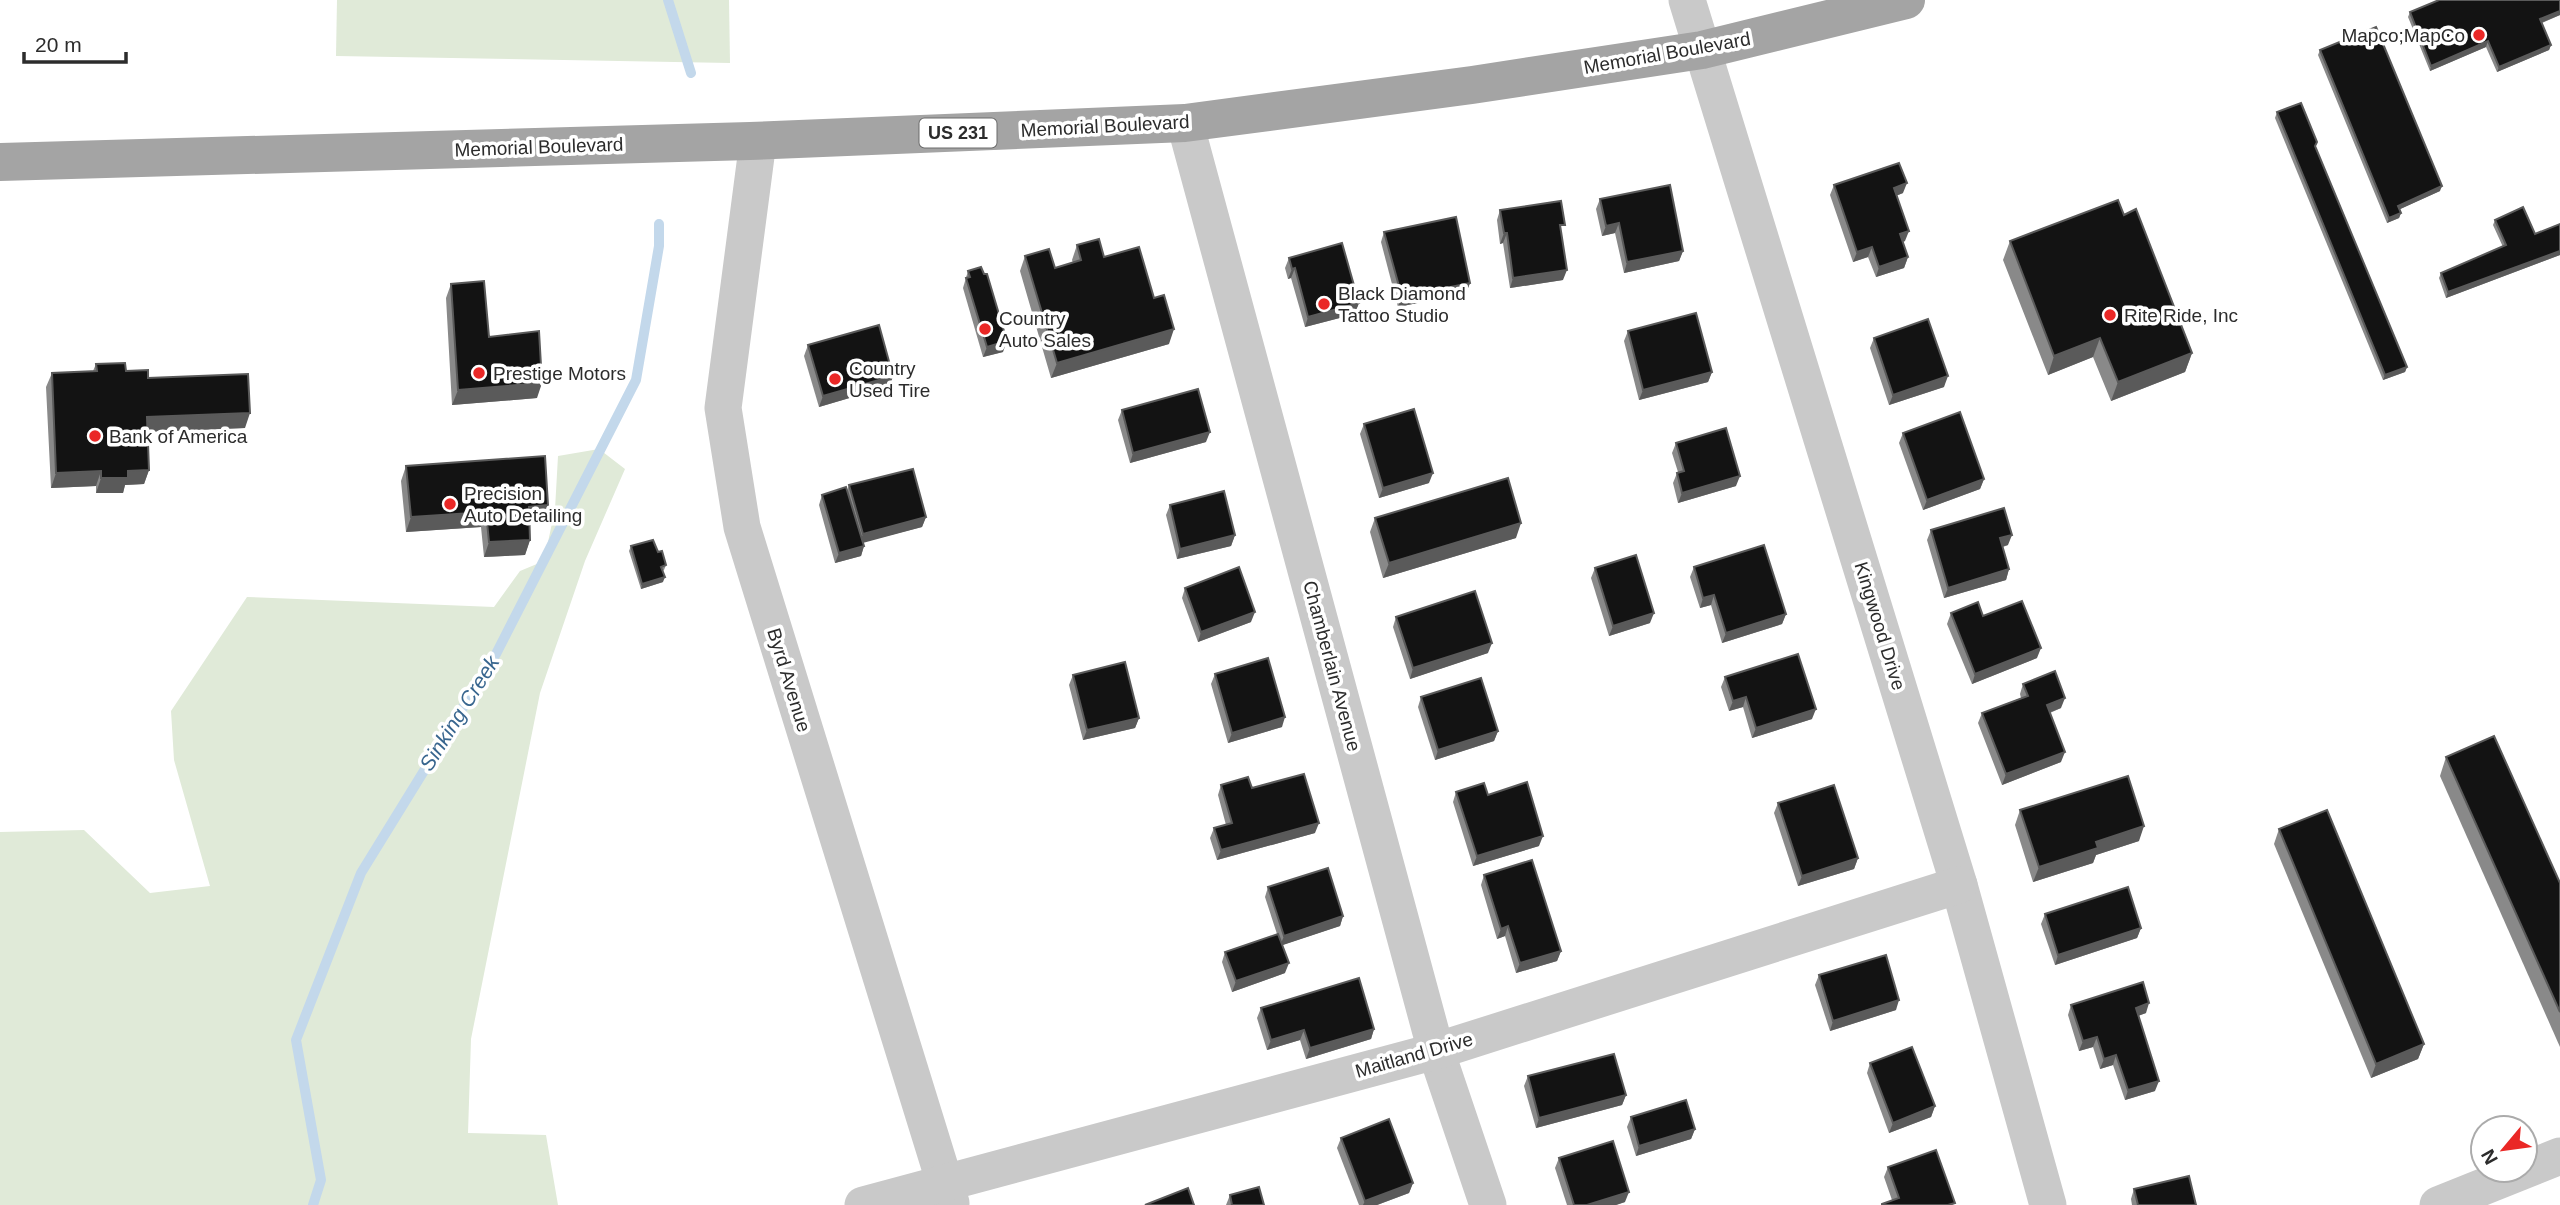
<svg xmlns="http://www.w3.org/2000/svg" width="2560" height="1205" font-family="Arial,sans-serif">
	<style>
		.green { fill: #e0ead8 }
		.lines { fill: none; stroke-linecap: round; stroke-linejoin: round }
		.stream { stroke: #c3d8eb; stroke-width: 10 }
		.minor { stroke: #c9c9c9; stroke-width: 37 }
		.primary { stroke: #a4a4a4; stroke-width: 38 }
		.wall { fill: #898989 }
		.shaded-wall { fill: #5a5a5a }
		.building { fill: #131313; stroke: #5a5a5a; stroke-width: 2 }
		.poi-dot { fill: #ea2826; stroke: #fff; stroke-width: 2.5 }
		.labels { text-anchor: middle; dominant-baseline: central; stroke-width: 7; stroke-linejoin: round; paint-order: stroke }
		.shield { fill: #fff; stroke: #6b6b6b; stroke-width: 2 }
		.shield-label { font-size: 18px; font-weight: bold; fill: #2c2c2c }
		.poi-label { font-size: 19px; fill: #2c2c2c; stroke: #fff; text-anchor: start }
		.street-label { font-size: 19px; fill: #2c2c2c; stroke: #fff }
		.water-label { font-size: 21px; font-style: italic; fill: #38668f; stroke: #fff }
	</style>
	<rect width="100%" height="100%" fill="#fff"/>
	<!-- green -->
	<g class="green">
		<path d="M337,0H729L730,63L336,56Z"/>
		<path d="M599,449L625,469L585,561L540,693L471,1039L468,1133L546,1135L558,1205H0V832L84,830L150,893L210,886L174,760L171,711L247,597L494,607L520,571L544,561L555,509L558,456Z"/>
	</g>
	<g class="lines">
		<!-- stream -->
		<g class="stream">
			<path d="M668,0L691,73"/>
			<path d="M313,1205L321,1180L296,1040L361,873L496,654L636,380L659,246V224"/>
		</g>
		<!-- minor -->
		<g class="minor">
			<path d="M1687,0L1959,885L2048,1205"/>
			<path d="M1185,123L1436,1051L1488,1205"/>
			<path d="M758,141L723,408L742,527L951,1203"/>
			<path d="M863,1205L1436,1051L1959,885"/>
			<path d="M2438,1205L2560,1156"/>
		</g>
		<!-- primary -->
		<path class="primary" d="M0,162L750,141L1185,123L1472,85L1702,50L1906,0"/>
	</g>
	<!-- wall -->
	<g class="wall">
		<path d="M2560,0V15L2542,23L2551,45L2549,50L2497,72L2486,47L2430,71L2408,17L2410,12Z"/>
		<path d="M2320,50L2440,191L2400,209L2401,213L2399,218L2387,223L2318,55Z"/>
		<path d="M2277,112L2315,146L2407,367L2405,372L2383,380L2275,118Z"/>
		<path d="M1834,185L1903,193L1896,196L1905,241L1903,242L1908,257L1904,268L1876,277L1868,257L1853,262L1830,195Z"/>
		<path d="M1600,199L1683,251L1679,261L1624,273L1615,233L1602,236L1596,209Z"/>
		<path d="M1500,210L1563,280L1510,288L1503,243L1500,244L1497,220Z"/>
		<path d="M2124,215L2192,353L2185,372L2111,401L2093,357L2048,375L2003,260L2010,241Z"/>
		<path d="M2495,220L2535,234L2560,224V255L2446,298L2439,278L2441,273L2503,247L2493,225Z"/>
		<path d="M1384,232L1470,283L1466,293L1398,307L1381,242Z"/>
		<path d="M1077,245L1104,257L1154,298L1169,344L1051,378L1020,271L1025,256L1055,268L1073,263L1072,260Z"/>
		<path d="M1289,258L1355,314L1305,327L1291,278L1288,279L1285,268Z"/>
		<path d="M968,271L984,274L1003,352L983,357L963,288Z"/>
		<path d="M451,284L489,337L537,398L452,405L446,298Z"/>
		<path d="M1628,331L1712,372L1708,382L1639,400L1624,341Z"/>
		<path d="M1874,338L1944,387L1889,405L1870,348Z"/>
		<path d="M808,345L890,386L819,407L804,356Z"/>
		<path d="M96,364L126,371L148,378L245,428L148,432L149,470L144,484L125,485L123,493H96V486L51,488L46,387L52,373L93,371Z"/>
		<path d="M1122,410L1206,442L1130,463L1118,420Z"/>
		<path d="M1364,424L1429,483L1379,498L1360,434Z"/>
		<path d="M1903,433L1984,479L1980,489L1923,510L1899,443Z"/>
		<path d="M1676,443L1736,486L1678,503L1673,483L1677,473L1678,472L1672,453Z"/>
		<path d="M406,466L542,520L530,521V540L525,555L484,557L481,527L406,532L401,481Z"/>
		<path d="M849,485L926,517L922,527L863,542L864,546L861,556L835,563L819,505L822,495L847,491Z"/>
		<path d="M1170,505L1235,535L1231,546L1177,559L1166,515Z"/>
		<path d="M1375,518L1516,538L1383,578L1370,532Z"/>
		<path d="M1931,530L2008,545L2003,547L2009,569L2006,580L1944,598L1927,540Z"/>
		<path d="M631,546L658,552L666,565L664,570L663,571V582L641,589L629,551Z"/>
		<path d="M1694,567L1786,614L1782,624L1722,643L1711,605L1700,608L1690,577Z"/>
		<path d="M1595,568L1650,623L1609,636L1591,578Z"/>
		<path d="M1185,588L1251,622L1198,642L1182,598Z"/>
		<path d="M1951,613L1983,616L2037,658L1972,684L1947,624Z"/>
		<path d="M1396,617L1488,653L1410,679L1393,627Z"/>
		<path d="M1215,674L1282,727L1228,743L1211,684Z"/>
		<path d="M1073,675L1139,718L1135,728L1083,740L1069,685Z"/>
		<path d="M1725,677L1812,719L1752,738L1743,707L1729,711L1721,687Z"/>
		<path d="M2023,684L2061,708L2050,713L2061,762L2002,785L1978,723L1982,713L2021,698L2020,694Z"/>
		<path d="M1421,697L1498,731L1494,741L1435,760L1418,707Z"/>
		<path d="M2446,757L2560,883V1047L2440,776Z"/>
		<path d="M1221,785L1252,788L1315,833L1217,860L1210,838L1214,828L1226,825L1218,795Z"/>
		<path d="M1456,792L1488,795L1539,846L1473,866L1453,802Z"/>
		<path d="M1778,803L1858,858L1854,869L1798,886L1774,813Z"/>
		<path d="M2020,810L2139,841L2096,855L2093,863L2033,882L2015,825Z"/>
		<path d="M2279,829L2424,1044L2418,1059L2371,1078L2274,844Z"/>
		<path d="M1484,875L1561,951L1557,961L1516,973L1505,936L1497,939L1481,885Z"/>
		<path d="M1268,887L1343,916L1340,926L1282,945L1285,973L1232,992L1222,962L1225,952L1277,934L1265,897Z"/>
		<path d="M2045,914L2141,928L2137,938L2055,965L2041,924Z"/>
		<path d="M1819,975L1896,1010L1830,1031L1815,985Z"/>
		<path d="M2071,1005L2146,1013L2138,1016L2155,1091L2125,1100L2113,1065L2100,1069L2093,1047L2079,1051L2068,1015Z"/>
		<path d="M1261,1008L1374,1029L1371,1039L1306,1059L1300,1040L1267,1050L1257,1018Z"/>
		<path d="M1870,1063L1935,1106L1931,1117L1889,1133L1867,1073Z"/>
		<path d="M1528,1076L1626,1095L1622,1105L1536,1128L1524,1086Z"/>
		<path d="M1631,1117L1695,1129L1691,1139L1636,1156L1627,1127Z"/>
		<path d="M1341,1138L1413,1183L1409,1193L1377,1205H1359L1337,1148Z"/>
		<path d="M1559,1158L1625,1202L1616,1205H1567L1555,1168Z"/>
		<path d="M1888,1167L1954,1205H1881L1882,1204L1892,1200L1884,1177Z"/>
		<path d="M2134,1189L2196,1205H2132L2131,1199Z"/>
		<path d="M1230,1195L1264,1205H1226Z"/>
	</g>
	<!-- shaded-wall -->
	<g class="shaded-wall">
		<path d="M2560,11V15L2538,24L2540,19Z"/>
		<path d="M2488,41L2486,47L2430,71L2431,66Z"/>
		<path d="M2551,45L2549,50L2497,72L2499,67Z"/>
		<path d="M1907,183L1903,193L1890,198L1894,188Z"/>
		<path d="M2442,186L2440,191L2396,211L2398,206Z"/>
		<path d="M2401,213L2399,218L2387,223L2389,218Z"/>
		<path d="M1619,223L1615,233L1602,236L1606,226Z"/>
		<path d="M1909,231L1905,241L1896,244L1900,234Z"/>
		<path d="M1504,233H1507L1503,243L1500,244Z"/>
		<path d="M1872,247L1868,257L1853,262L1857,252Z"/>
		<path d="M1683,251L1679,261L1624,273L1627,262Z"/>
		<path d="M2560,251V255L2446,298L2448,292Z"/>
		<path d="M1908,257L1904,268L1876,277L1879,267Z"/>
		<path d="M1295,268L1291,278L1288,279L1292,269Z"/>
		<path d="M1567,270L1563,280L1510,288L1513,278Z"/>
		<path d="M1470,283L1466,293L1398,307L1402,297Z"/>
		<path d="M1359,303L1355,314L1305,327L1308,317Z"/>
		<path d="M1174,329L1169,344L1051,378L1057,363Z"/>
		<path d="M2100,338L2093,357L2048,375L2054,356Z"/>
		<path d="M1007,341L1003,352L983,357L987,347Z"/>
		<path d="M2192,353L2185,372L2111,401L2118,382Z"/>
		<path d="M2407,367L2405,372L2383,380L2385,375Z"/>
		<path d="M1712,372L1708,382L1639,400L1643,390Z"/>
		<path d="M893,376L890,386L819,407L823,396Z"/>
		<path d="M1948,376L1944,387L1889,405L1893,395Z"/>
		<path d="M542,383L537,398L452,405L458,390Z"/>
		<path d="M250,413L245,428L142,432L147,417Z"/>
		<path d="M1210,432L1206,442L1130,463L1133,453Z"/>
		<path d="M149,470L144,484L125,485L123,493H96L101,478L128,471Z"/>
		<path d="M101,471L96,486L51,488L56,473Z"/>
		<path d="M1433,473L1429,483L1379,498L1383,488Z"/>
		<path d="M1740,476L1736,486L1678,503L1682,493Z"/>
		<path d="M1984,479L1980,489L1923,510L1927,500Z"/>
		<path d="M548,505L542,520L524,522L529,507Z"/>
		<path d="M486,512L481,527L406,532L411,517Z"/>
		<path d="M926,517L922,527L859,544L863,534Z"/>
		<path d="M1521,523L1516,538L1383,578L1389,563Z"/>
		<path d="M1235,535L1231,546L1177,559L1180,549Z"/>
		<path d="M2012,535L2008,545L1997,548L2000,538Z"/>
		<path d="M530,540L525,555L484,557L489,542Z"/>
		<path d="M864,546L861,556L835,563L839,553Z"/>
		<path d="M2009,569L2006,580L1944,598L1948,588Z"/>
		<path d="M665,577L663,582L641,589L642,584Z"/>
		<path d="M1714,595L1711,605L1700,608L1703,598Z"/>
		<path d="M1255,612L1251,622L1198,642L1201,632Z"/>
		<path d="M1654,613L1650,623L1609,636L1613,626Z"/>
		<path d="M1786,614L1782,624L1722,643L1726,633Z"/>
		<path d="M1492,643L1488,653L1410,679L1413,668Z"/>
		<path d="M2041,648L2037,658L1972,684L1975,674Z"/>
		<path d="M1746,697L1743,707L1729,711L1733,701Z"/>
		<path d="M2065,698L2061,708L2043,715L2047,705Z"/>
		<path d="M1816,709L1812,719L1752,738L1756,728Z"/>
		<path d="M1285,717L1282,727L1228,743L1232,733Z"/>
		<path d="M1139,718L1135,728L1083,740L1087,730Z"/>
		<path d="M1498,731L1494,741L1435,760L1438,750Z"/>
		<path d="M2065,752L2061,762L2002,785L2006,774Z"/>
		<path d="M1319,823L1315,833L1217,860L1221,850Z"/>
		<path d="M2144,826L2139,841L2096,855L2093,863L2033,882L2039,867L2096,842Z"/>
		<path d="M1543,836L1539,846L1473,866L1477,856Z"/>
		<path d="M1858,858L1854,869L1798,886L1802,876Z"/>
		<path d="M1343,916L1340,926L1280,946L1284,936Z"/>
		<path d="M1508,926L1505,936L1497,939L1501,929Z"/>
		<path d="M2141,928L2137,938L2055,965L2058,955Z"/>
		<path d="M1561,951L1557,961L1516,973L1520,963Z"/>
		<path d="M1289,963L1285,973L1232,992L1236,981Z"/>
		<path d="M1899,1000L1896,1010L1830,1031L1833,1021Z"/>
		<path d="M2149,1003L2146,1013L2132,1018L2136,1008Z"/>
		<path d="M1374,1029L1371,1039L1306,1059L1310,1048Z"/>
		<path d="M1304,1030L1300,1040L1267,1050L1271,1040Z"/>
		<path d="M2097,1037L2093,1047L2079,1051L2083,1041Z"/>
		<path d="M2424,1044L2418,1059L2371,1078L2376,1064Z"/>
		<path d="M2116,1055L2113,1065L2100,1069L2104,1059Z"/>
		<path d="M2159,1081L2155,1091L2125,1100L2128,1090Z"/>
		<path d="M1626,1095L1622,1105L1536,1128L1539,1118Z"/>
		<path d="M1935,1106L1931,1117L1889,1133L1893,1123Z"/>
		<path d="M1695,1129L1691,1139L1636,1156L1639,1146Z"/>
		<path d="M1413,1183L1409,1193L1377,1205H1363L1365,1201Z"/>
		<path d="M1629,1192L1625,1202L1616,1205H1587Z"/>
	</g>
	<!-- building -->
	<g class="building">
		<path d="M2439,0H2560V11L2540,19L2551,45L2499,67L2488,41L2431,66L2410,12Z"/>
		<path d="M2376,27L2442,186L2398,206L2401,213L2389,218L2320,50Z"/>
		<path d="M2301,103L2317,142L2315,146L2407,367L2385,375L2277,112Z"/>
		<path d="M1899,163L1907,183L1894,188L1909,231L1900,234L1908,257L1879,267L1872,247L1857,252L1834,185Z"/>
		<path d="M1670,185L1683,251L1627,262L1619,223L1606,226L1600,199Z"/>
		<path d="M2118,200L2124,215L2136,209L2192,353L2118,382L2100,338L2054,356L2010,241Z"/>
		<path d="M1561,201L1565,225H1560L1567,270L1513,278L1507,233H1504L1500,210Z"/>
		<path d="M2523,207L2535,234L2560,224V251L2448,292L2441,273L2506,245L2495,220Z"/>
		<path d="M1456,217L1470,283L1402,297L1384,232Z"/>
		<path d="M1099,239L1104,257L1139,247L1154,298L1164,295L1174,329L1057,363L1025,256L1049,249L1055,268L1081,260L1077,245Z"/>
		<path d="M1342,243L1359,303L1308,317L1295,268L1292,269L1289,258Z"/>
		<path d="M981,267L984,274H987L1007,341L987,347L966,278L970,277L968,271Z"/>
		<path d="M484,281L489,337L539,331L542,383L458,390L451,284Z"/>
		<path d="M1696,313L1712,372L1643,390L1628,331Z"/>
		<path d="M1928,319L1948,376L1893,395L1874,338Z"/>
		<path d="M879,325L893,376L823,396L808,345Z"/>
		<path d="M125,363L126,371L148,370V378L248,374L250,413L147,417L149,470L128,471V478H101V471L56,473L52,373L97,371L96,364Z"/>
		<path d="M1198,389L1210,432L1133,453L1122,410Z"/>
		<path d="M1414,409L1433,473L1383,488L1364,424Z"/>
		<path d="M1960,412L1984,479L1927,500L1903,433Z"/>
		<path d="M1726,428L1740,476L1682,493L1677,473L1684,471L1676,443Z"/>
		<path d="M545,456L548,505L529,507L530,540L489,542L486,512L411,517L406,466Z"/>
		<path d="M913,469L926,517L863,534L849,485Z"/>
		<path d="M1508,478L1521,523L1389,563L1375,518Z"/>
		<path d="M846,487L864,546L839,553L822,495Z"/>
		<path d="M1224,491L1235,535L1180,549L1170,505Z"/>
		<path d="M2004,508L2012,535L2000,538L2009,569L1948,588L1931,530Z"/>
		<path d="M653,540L658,552L662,551L666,565L661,567L665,577L642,584L631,546Z"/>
		<path d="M1764,545L1786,614L1726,633L1714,595L1703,598L1694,567Z"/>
		<path d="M1636,555L1654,613L1613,626L1595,568Z"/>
		<path d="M1239,567L1255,612L1201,632L1185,588Z"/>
		<path d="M1475,591L1492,643L1413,668L1396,617Z"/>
		<path d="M2022,601L2041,648L1975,674L1951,613L1978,602L1983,616Z"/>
		<path d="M1798,654L1816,709L1756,728L1746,697L1733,701L1725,677Z"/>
		<path d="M1268,658L1285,717L1232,733L1215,674Z"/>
		<path d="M1125,662L1139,718L1087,730L1073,675Z"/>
		<path d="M2055,671L2065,698L2047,705L2065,752L2006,774L1982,713L2028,696L2023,684Z"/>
		<path d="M1481,678L1498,731L1438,750L1421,697Z"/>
		<path d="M2494,736L2560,883V1012L2446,757Z"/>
		<path d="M1304,774L1319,823L1221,850L1214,828L1232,823L1221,785L1248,777L1252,788Z"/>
		<path d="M2128,776L2144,826L2096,842L2098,848L2039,867L2020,810Z"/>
		<path d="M1527,782L1543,836L1477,856L1456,792L1484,783L1488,795Z"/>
		<path d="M1834,785L1858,858L1802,876L1778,803Z"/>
		<path d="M2327,810L2424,1044L2376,1064L2279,829Z"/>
		<path d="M1532,860L1561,951L1520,963L1508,926L1501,929L1484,875Z"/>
		<path d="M1328,868L1343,916L1284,936L1268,887Z"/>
		<path d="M2128,887L2141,928L2058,955L2045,914Z"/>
		<path d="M1278,934L1289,963L1236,981L1225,952Z"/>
		<path d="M1886,955L1899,1000L1833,1021L1819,975Z"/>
		<path d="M1359,978L1374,1029L1310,1048L1304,1030L1271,1040L1261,1008Z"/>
		<path d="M2143,982L2149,1003L2136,1008L2159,1081L2128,1090L2116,1055L2104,1059L2097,1037L2083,1041L2071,1005Z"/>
		<path d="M1912,1047L1935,1106L1893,1123L1870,1063Z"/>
		<path d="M1614,1054L1626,1095L1539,1118L1528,1076Z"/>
		<path d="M1686,1100L1695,1129L1639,1146L1631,1117Z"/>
		<path d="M1389,1119L1413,1183L1365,1201L1341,1138Z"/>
		<path d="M1613,1141L1629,1192L1587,1205H1574L1559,1158Z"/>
		<path d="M1936,1150L1955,1203L1948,1205H1882V1204L1899,1198L1888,1167Z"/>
		<path d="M2189,1176L2196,1205H2138L2134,1189Z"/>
		<path d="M1259,1187L1264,1205H1232L1230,1195Z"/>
		<path d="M1188,1188L1194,1205H1145Z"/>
	</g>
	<!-- markers -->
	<g class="poi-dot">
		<circle cx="2479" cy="35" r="7"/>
		<circle cx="1324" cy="304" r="7"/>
		<circle cx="2110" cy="315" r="7"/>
		<circle cx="985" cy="329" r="7"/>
		<circle cx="479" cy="373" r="7"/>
		<circle cx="835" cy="379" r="7"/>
		<circle cx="95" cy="436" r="7"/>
		<circle cx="450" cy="504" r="7"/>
	</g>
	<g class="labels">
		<!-- shield labels -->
		<rect class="shield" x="919.5" y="118.5" width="77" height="29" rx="5"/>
		<g class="shield-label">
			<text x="958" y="133">US 231</text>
		</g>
		<!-- poi labels -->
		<g class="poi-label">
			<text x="2465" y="35" text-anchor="end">Mapco;MapCo</text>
			<text x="1338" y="293">Black Diamond<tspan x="1338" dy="22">Tattoo Studio</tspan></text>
			<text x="2124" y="315">Rite Ride, Inc</text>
			<text x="999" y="318">Country<tspan x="999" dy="22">Auto Sales</tspan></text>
			<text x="849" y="368">Country<tspan x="849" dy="22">Used Tire</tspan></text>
			<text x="493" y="373">Prestige Motors</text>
			<text x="109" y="436">Bank of America</text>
			<text x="464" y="493">Precision<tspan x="464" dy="22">Auto Detailing</tspan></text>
		</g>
		<!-- street labels -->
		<g class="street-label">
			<text transform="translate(1667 53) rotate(-10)">Memorial Boulevard</text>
			<text transform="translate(1105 126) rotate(-3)">Memorial Boulevard</text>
			<text transform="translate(539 147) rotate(-2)">Memorial Boulevard</text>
			<text transform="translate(1880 626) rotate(73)">Kingwood Drive</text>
			<text transform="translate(1332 666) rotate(75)">Chamberlain Avenue</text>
			<text transform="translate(789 680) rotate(73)">Byrd Avenue</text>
			<text transform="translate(1414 1055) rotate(-16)">Maitland Drive</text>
		</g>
		<!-- water labels -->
		<g class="water-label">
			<text transform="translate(459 713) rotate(-58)">Sinking Creek</text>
		</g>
	</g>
	<!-- north arrow -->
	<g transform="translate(2504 1149) rotate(241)"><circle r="33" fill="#ffffff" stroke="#ababab" stroke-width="2"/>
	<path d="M0-5L12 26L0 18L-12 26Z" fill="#ea2826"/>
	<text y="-10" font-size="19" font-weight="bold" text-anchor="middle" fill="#2c2c2c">N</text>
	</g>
	<!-- scale -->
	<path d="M24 52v10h102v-10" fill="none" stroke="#2c2c2c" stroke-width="3.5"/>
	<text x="35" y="52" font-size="21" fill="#2c2c2c" stroke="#ffffff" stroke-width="5" paint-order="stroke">20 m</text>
</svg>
